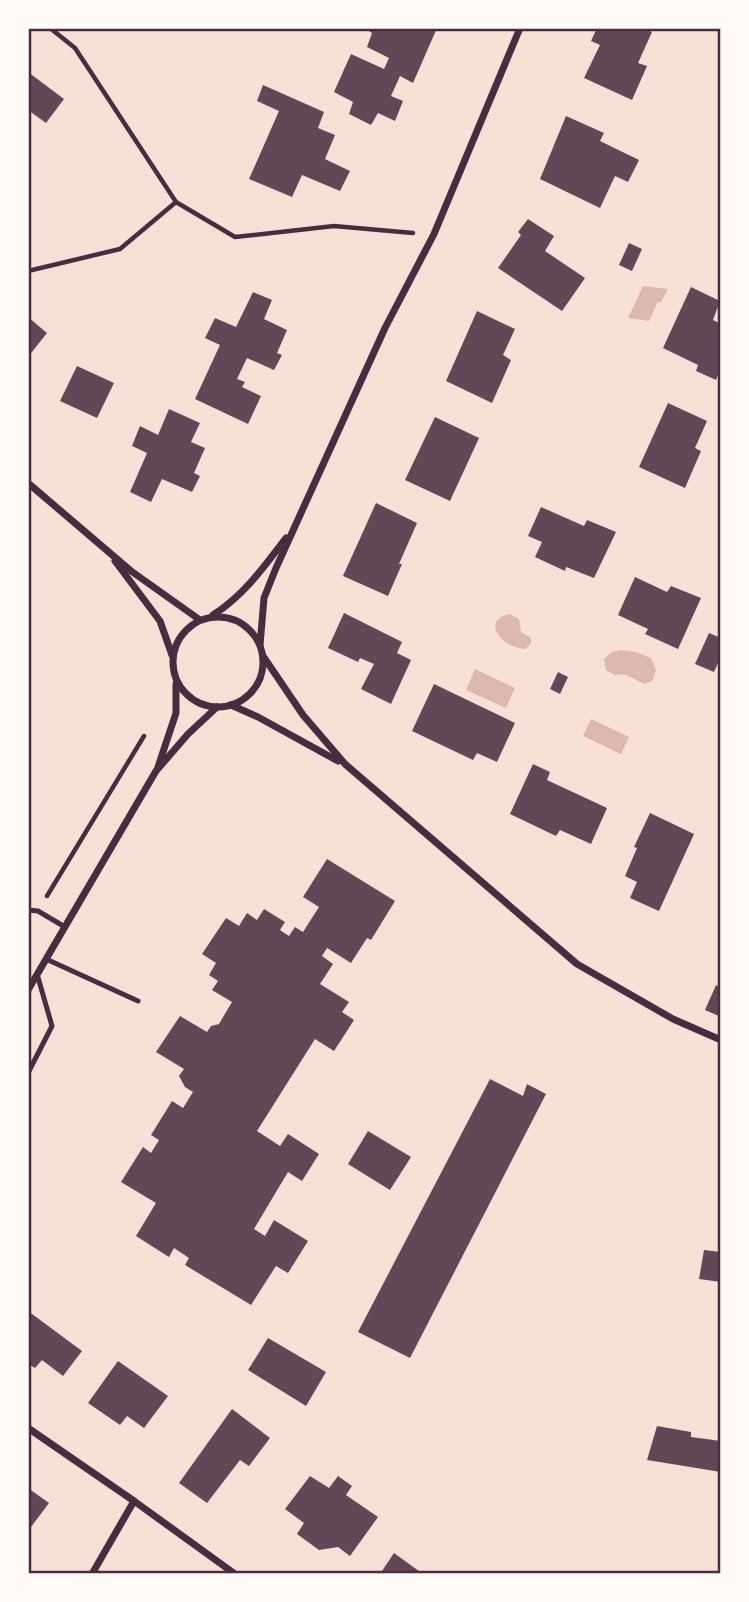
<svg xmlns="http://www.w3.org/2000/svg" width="749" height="1602" font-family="Quicksand,sans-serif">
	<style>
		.water { fill: #dcb8b0 }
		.building { fill: #644757 }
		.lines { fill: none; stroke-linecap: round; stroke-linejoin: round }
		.path { stroke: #4a2c40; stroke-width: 4.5 }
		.service { stroke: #4a2c40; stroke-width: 5 }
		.minor { stroke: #4a2c40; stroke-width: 7 }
		.neatline { fill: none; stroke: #4a2c40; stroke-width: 2.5 }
	</style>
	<rect width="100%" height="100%" fill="#f7e1d7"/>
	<!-- water -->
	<g class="water">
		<path d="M643,286L668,289L661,302L657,303L649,321L628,318Z"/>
		<path d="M510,614L519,619L521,632L531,638V644L525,649C503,648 479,621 510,614Z"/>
		<path d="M621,650L635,652L651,658L656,670L653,680L645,684C632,680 629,672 615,675L606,670L604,659L612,652Z"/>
		<path d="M475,669L515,688L506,708L466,690Z"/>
		<path d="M591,719L629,737L621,754L583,736Z"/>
	</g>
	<!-- building -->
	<g class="building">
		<path d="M371,28H437L413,83L400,76L391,96L403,101L395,121L378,113L371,125L349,114L353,102L334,92L351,54L384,69L389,58L367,47L372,33L369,31Z"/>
		<path d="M597,28H643L652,32L638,63L647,66L632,100L584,78L600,45L591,41Z"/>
		<path d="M28,72L64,99L46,123L28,110Z"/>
		<path d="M263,85L324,112L318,128L335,135L325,159L350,171L340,191L302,175L292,197L249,179L279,111L257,101Z"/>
		<path d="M566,116L604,133L600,141L639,160L628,182L615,176L600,208L540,179Z"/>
		<path d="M528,219L554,236L545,251L585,278L562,311L498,268L521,235L518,232Z"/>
		<path d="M629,243L642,249L632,271L619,265Z"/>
		<path d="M691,287L720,301L713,320L721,324V369L716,380L696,371L698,365L663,348Z"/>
		<path d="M253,292L272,300L264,319L287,330L277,353L282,355L274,370L247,358L237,379L245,382L242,387L261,396L248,424L195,399L220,345L205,338L215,318L236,327Z"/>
		<path d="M477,311L515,329L503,355L511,360L492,403L446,381Z"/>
		<path d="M28,317L47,333L28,357Z"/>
		<path d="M77,366L114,383L97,418L60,401Z"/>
		<path d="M668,403L707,421L695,448L701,451L685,488L639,467Z"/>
		<path d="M169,409L200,423L191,442L205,448L194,473L200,476L192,492L162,479L151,502L130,492L147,453L132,446L140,426L158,435Z"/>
		<path d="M435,417L479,438L450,501L405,480Z"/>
		<path d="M376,503L417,523L399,564H402L388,596L343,576Z"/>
		<path d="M541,507L584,526L587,520L616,532L594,578L566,567L565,571L535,557L542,542L528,536Z"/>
		<path d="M635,577L667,592L671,586L701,598L678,649L645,634L648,629L618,615Z"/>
		<path d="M344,613L402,642L397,653L411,660L391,704L361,689L374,664L360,658L358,662L328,648Z"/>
		<path d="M709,633L721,638V656L714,672L695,664Z"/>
		<path d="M558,672L568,677L560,694L550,689Z"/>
		<path d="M434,684L515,723L497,762L477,753L473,760L412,731Z"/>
		<path d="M533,764L550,772L547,780L607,808L591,844L560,830L556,836L510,814Z"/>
		<path d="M650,813L694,834L659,911L630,898L637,882L625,876L637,848L634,847Z"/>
		<path d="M327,859L395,901L371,940L367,938L351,963L327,948L322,956L333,964L320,984L349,1002L342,1012L354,1020L334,1051L315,1039L257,1131L280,1146L288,1134L319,1154L302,1181L288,1172L254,1229L265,1236L274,1220L308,1241L288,1273L276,1266L251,1305L185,1265L189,1258L174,1248L169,1257L136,1236L156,1203L121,1182L143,1147L151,1153L159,1140L151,1135L172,1101L183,1108L193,1092L185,1087L179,1076L184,1069L156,1052L180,1016L207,1032L211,1026L219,1024L232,1002L212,990L218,981L209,975L216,963L202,954L226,918L239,926L247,913L257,920L264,909L285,922L280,930L289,936L295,927L303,932L319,907L303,897Z"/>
		<path d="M716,985L721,988V1017L705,1010Z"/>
		<path d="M490,1079L523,1096L527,1084L546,1094L410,1358L358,1332Z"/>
		<path d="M368,1131L411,1157L390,1190L348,1164Z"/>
		<path d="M704,1250L721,1252V1282L699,1279Z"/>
		<path d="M28,1311L82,1351L63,1376L42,1360L35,1368L28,1364Z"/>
		<path d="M268,1338L326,1372L306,1406L248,1370Z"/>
		<path d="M118,1361L168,1396L144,1428L127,1416L120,1425L88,1403Z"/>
		<path d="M232,1409L270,1438L249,1466L240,1460L207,1503L179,1483Z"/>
		<path d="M657,1426L691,1432V1437L721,1441V1472L647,1460Z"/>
		<path d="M310,1476L329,1488L338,1476L352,1486L346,1495L378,1517L350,1556L338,1547L319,1550L297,1534L304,1523L285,1509Z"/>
		<path d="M28,1488L49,1503L28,1531Z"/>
		<path d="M394,1553L423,1574H380Z"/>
	</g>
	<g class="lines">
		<!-- path -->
		<g class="path">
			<path d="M50,28L75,48L176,202"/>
			<path d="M28,271L120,249L176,202L235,237L334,226L413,233"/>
			<path d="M47,896L144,736"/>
		</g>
		<!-- service -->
		<g class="service">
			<path d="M28,910L38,911L65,927"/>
			<path d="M46,959L138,1001"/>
			<path d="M28,1073L52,1026L37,974"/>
		</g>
		<!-- minor -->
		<g class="minor">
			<path d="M28,483L131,571L200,620"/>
			<path d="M115,561L160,621L172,655"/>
			<path d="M213,615C244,595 264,567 286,538"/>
			<circle cx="218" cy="662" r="45"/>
			<path d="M260,645L264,598L276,568L385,328L434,234L520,28"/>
			<path d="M263,656L303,715L345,764L577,964L673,1019L721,1040"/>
			<path d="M231,705L258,717L338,761"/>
			<path d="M158,767L176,713V684"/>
			<path d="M28,990L156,771L188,734L217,707"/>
			<path d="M28,1428L134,1501L235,1574"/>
			<path d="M92,1574L134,1501"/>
		</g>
	</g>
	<!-- border -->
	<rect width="749" height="1602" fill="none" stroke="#fffaf5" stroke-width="60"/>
	<rect x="30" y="30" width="689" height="1542" class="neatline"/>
</svg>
